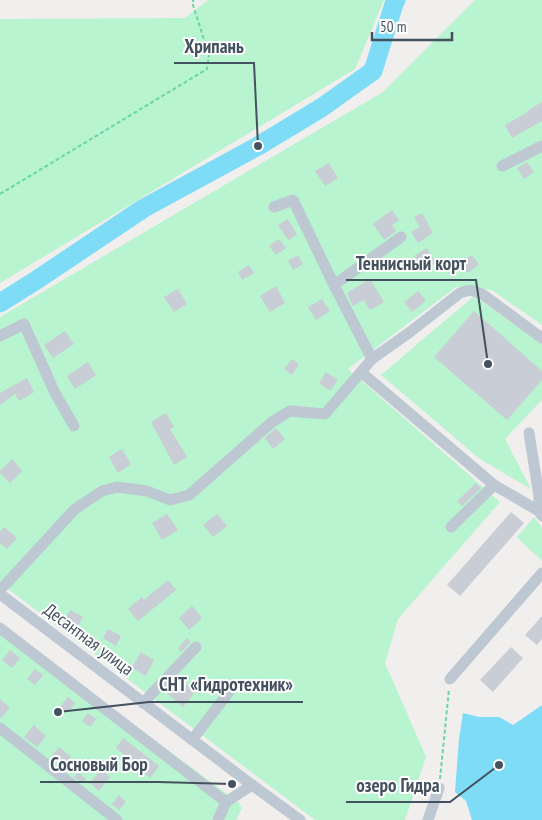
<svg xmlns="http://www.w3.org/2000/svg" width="542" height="820" font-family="'PT Sans Narrow',sans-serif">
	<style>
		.green { fill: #b7f4cf }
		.water { fill: #7edcf6 }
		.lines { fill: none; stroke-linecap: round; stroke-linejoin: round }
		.river { stroke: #7edcf6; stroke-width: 19 }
		.building { fill: #c9cdd5 }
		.path { stroke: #6ad6a3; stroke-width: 2; stroke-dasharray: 4 2.5; stroke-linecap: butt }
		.minor { stroke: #bdc8d2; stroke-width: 11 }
		.labels { text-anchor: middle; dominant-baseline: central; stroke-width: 4; stroke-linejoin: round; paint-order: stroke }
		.street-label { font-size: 18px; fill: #44515e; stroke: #fff }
		.leader { fill: none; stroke: #44515e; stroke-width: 2 }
		.callout-dot { fill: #44515e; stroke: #fff; stroke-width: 2 }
		.callout-label { font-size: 19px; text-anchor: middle; font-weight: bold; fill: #44515e; stroke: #fff; stroke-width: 4; stroke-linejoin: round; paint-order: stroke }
	</style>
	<rect width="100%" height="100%" fill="#f1eeee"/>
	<!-- green -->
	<g class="green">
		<path d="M208,0H384L355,69L0,283V19L185,18Z"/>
		<path d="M475,0H542V325L492,290L456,287L348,369L500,502L398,619L385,663L426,757L405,820H315L0,583V317L383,92Z"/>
		<path d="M474,296L542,344V400L505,439L531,489L480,459L381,375Z"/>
		<path d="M534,517L542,528V561L517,537Z"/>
		<path d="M0,625L239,803L242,808L236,820H0Z"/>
	</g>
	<!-- water -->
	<path class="water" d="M542,705V820H472L466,801L455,792L459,739L463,713L479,717H499L513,725Z"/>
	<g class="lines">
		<!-- river -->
		<path class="river" d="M0,303L35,281L144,208L258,146L321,108L373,71L394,4L396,0"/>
	</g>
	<!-- building -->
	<g class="building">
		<path d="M542,102V121L512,138L505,125L528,112L527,111Z"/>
		<path d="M527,162L534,172L524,179L517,168Z"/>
		<path d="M329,163L338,178L325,186L315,171Z"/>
		<path d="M392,210L399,220L392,225L396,231L384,240L373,224Z"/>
		<path d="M422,213L433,233L418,243L411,232L420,227L414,217Z"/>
		<path d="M288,219L297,235L288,240L278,225Z"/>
		<path d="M279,239L286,248L276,255L269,246Z"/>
		<path d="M427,248L436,263L423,271L414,256Z"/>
		<path d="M298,255L303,264L293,270L288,261Z"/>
		<path d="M472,255L479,265L467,273L460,262Z"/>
		<path d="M249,265L254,273L242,280L238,272Z"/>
		<path d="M370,279L384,302L370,310L364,300L353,306L347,293Z"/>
		<path d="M276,286L285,303L270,312L260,296Z"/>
		<path d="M178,289L187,304L174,312L164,297Z"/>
		<path d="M418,291L426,301L412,312L404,302Z"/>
		<path d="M322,299L330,311L316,320L308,307Z"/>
		<path d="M474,311L542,371V380L507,420L434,357Z"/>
		<path d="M65,331L74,344L53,358L44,345Z"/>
		<path d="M292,359L299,364L292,375L284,369Z"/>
		<path d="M88,362L96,375L75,389L67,376Z"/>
		<path d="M326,372L338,380L330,391L319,383Z"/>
		<path d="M27,378L34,392L19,401L15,394L0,405V393Z"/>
		<path d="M166,413L174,427L170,429L187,457L174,465L151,422Z"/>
		<path d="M276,428L285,439L273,449L265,438Z"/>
		<path d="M122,449L131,464L118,473L109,457Z"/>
		<path d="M12,459L22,471L10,483L0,473V471Z"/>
		<path d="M476,483L481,488L462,506L457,501Z"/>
		<path d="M511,512L524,523L460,596L447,585Z"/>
		<path d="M167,514L178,530L162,540L152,523Z"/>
		<path d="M217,514L227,526L213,537L203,525Z"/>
		<path d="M4,527L17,538L7,549L0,543V532Z"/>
		<path d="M168,580L176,590L138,621L128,609L142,597L144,600Z"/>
		<path d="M192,606L202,618L189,630L179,618Z"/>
		<path d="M70,610L83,617L75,632L62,624Z"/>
		<path d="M542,616V639L537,645L525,635Z"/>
		<path d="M108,629L121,636L116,646L103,638Z"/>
		<path d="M187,638L191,642L181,652L178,648Z"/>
		<path d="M511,647L523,658L493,692L480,680Z"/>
		<path d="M10,650L20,658L12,668L2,660Z"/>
		<path d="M141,652L154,660L146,676L132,668Z"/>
		<path d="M35,669L43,675L35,685L27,679Z"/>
		<path d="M180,679L195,692L183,707L168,694Z"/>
		<path d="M68,697L75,703L68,713L60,707Z"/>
		<path d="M0,699L10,708L0,719Z"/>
		<path d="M88,713L96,719L90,727L82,721Z"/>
		<path d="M34,725L46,736L37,747L24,737Z"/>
		<path d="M123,738L159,766L150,778L140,770L142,767L128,756L127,757L116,748Z"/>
		<path d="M59,747L71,757L64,765L52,755Z"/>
		<path d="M101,769L110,777L99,791L90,783Z"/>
		<path d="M78,772L86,779L82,783L74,777Z"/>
		<path d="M119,795L126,802L119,810L112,804Z"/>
	</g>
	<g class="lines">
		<!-- path -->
		<g class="path">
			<path d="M0,194L207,69L209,55L192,2L194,0"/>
			<path d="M440,779L449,689"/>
		</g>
		<!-- minor -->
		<g class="minor">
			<path d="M502,166L542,146"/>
			<path d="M274,207L293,200L334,285L372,359"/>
			<path d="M334,285L401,237"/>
			<path d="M0,336L24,324L55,393L74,426"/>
			<path d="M361,372L494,485L539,511L542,516"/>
			<path d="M529,433L539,496V511"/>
			<path d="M451,527L494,485"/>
			<path d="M4,586L75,509L102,491L117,487L147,491L170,500L189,495L272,422L290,411L325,414L372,359L410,332L460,293C470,289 472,290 482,294L542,338"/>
			<path d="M0,594L252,785L300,820"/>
			<path d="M0,628L226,802"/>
			<path d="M450,679L542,573"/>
			<path d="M143,703L196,647"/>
			<path d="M0,728L117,820"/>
			<path d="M192,740L229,692"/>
			<path d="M218,820L226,802L252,785"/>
			<path d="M428,820L439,788"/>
		</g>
	</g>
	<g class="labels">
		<!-- street labels -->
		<g class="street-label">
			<text transform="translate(89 639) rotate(37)">Десантная улица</text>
		</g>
	</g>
	<!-- callouts -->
	<path class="leader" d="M258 146L254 63H174M488 364L476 280H346M58 712L149 702H303M232 784L158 782H40M499 765L450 802H346"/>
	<g class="callout-dot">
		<circle cx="258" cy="146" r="5"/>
		<circle cx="488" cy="364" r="5"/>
		<circle cx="58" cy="712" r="5"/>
		<circle cx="232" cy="784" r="5"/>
		<circle cx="499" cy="765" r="5"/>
	</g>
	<g class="callout-label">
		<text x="214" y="53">Хрипань</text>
		<text x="411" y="270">Теннисный корт</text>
		<text x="226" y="691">СНТ «Гидротехник»</text>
		<text x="99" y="771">Сосновый Бор</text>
		<text x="398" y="792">озеро Гидра</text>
	</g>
	<!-- scale -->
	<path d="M372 32v8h80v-8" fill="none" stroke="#44515e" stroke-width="2.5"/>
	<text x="380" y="32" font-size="15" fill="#44515e" stroke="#ffffff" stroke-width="4" paint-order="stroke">50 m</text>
</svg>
